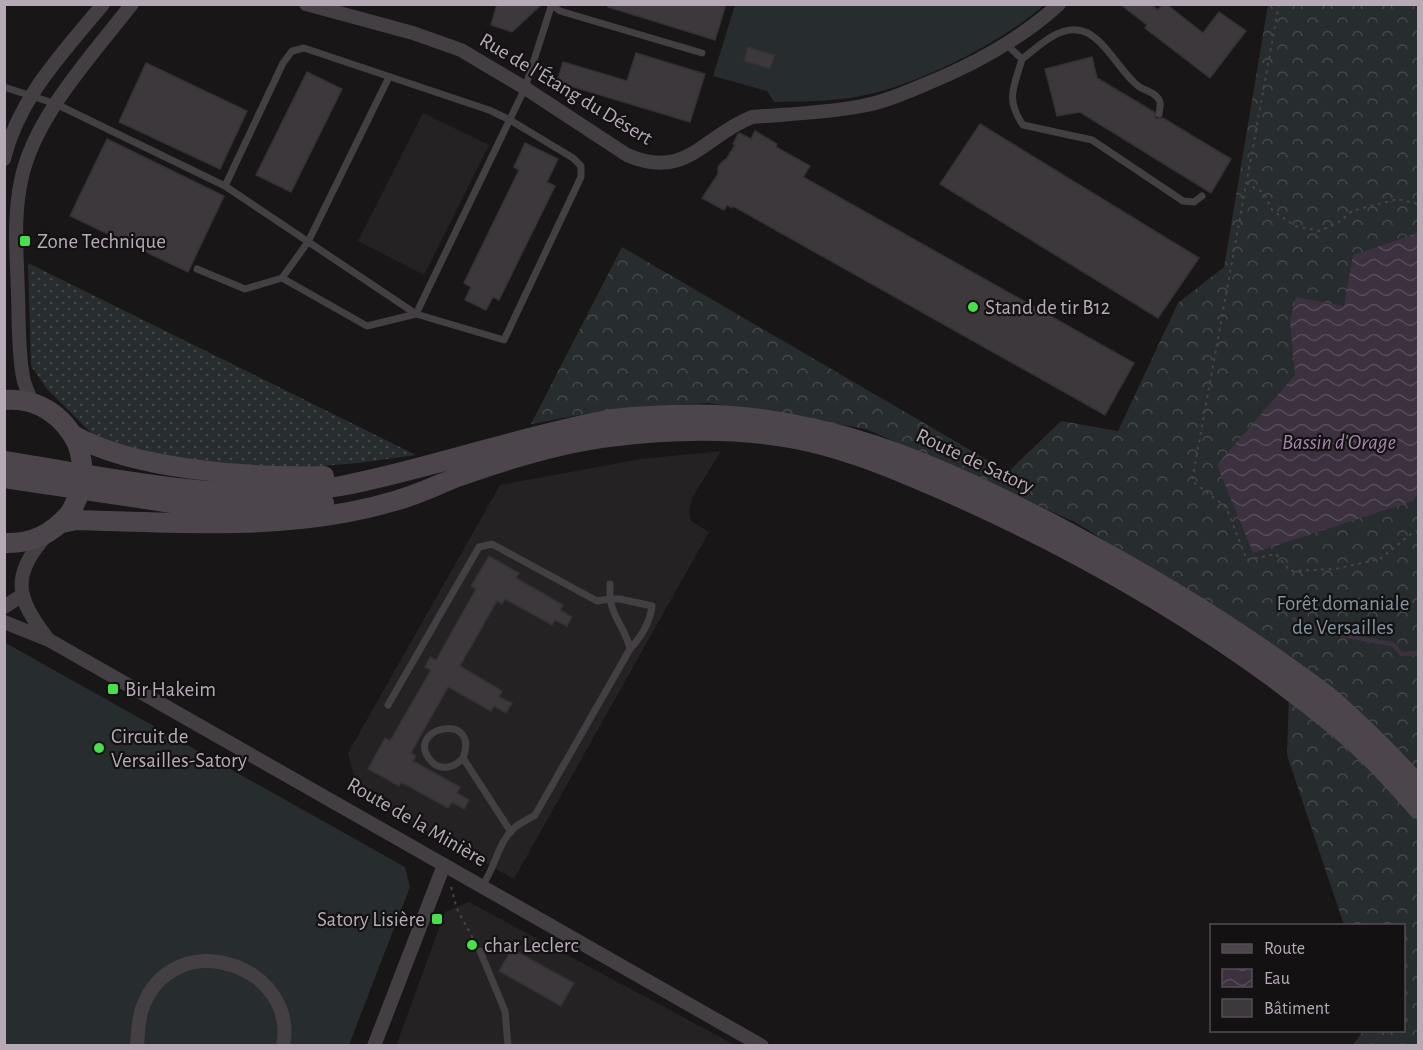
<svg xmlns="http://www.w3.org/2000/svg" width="1423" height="1050" font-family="'Alegreya Sans',sans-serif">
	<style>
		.built { fill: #252224 }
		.grass { fill: url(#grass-dots) }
		.forest { fill: url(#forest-crowns) }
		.garden { fill: #272c2e }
		.water { fill: url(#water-waves) }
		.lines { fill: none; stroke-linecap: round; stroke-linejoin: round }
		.stream { stroke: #3c313f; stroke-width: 4.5 }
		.building { fill: #3d383c; stroke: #343133; stroke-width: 1.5 }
		.path { stroke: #484248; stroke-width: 2; stroke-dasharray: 3 4.5; stroke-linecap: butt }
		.lane { stroke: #433f43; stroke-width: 7 }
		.street { stroke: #433f43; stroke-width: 14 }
		.secondary { stroke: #4c464c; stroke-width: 20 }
		.secondary-bridge { stroke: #4c464c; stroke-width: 20 }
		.poi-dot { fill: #49de4c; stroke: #131112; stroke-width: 2 }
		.labels { text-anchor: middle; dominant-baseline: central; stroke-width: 4.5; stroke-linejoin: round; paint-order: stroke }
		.street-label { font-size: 21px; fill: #b6aab6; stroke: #131112 }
		.poi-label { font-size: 21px; fill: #b6aab6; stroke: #131112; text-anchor: start }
		.park-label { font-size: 21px; fill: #83939f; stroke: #131112 }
		.water-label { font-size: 22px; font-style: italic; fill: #a685ad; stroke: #131112 }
	</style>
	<defs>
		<pattern id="grass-dots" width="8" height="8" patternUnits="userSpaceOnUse" patternTransform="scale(1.5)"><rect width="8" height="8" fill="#272c2e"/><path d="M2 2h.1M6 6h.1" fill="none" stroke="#44484a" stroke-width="1.8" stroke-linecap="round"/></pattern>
		<pattern id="forest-crowns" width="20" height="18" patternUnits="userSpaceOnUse" patternTransform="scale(1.5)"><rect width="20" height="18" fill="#272c2e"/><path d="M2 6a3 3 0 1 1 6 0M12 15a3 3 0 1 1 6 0" fill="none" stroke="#44484a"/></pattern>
		<pattern id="water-waves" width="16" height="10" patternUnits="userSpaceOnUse" patternTransform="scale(1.5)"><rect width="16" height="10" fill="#3c313f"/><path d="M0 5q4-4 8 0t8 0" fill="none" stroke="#564c58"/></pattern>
	</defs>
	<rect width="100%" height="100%" fill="#181617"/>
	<!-- built -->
	<g class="built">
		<path d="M423,113L489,145L424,275L358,241Z"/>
		<path d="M721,451L692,498L689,510L691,521L709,532L514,879L358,793L348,753L500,485L641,459Z"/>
		<path d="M469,902L735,1045L396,1046L445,912Z"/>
	</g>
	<!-- grass -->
	<path class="grass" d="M28,263L416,455L358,463L297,468L234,465L173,459L95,437L47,389L31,366Z"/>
	<!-- forest -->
	<path class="forest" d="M1268,5H1418V1045H1353L1363,1031L1404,1030V926L1344,925L1287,755L1290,666L1176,586L1075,522L866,429L708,403L613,409L531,424L622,247L1008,472L1061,421L1118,431L1178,303L1224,267Z"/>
	<!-- garden -->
	<g class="garden">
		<path d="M735,5H1044C1004,41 923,82 870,94C839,102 806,101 774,102L767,91L713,76Z"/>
		<path d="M4,642L405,867L410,887L349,1045H5Z"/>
	</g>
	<!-- water -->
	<path class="water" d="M1418,233V492L1413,501L1253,553L1217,465L1295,375L1290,320L1296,297L1344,306L1353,255Z"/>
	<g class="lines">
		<!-- stream -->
		<path class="stream" d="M1294,619L1321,631L1391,644L1396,647L1401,654L1418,653"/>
	</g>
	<!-- building -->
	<g class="building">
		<path d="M497,4H542L512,32L491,25Z"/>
		<path d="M608,4H726L715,40L608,7Z"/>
		<path d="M1120,4H1150L1158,10L1163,4H1166L1203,33L1219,12L1246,31L1210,78L1145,28L1147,25Z"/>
		<path d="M748,47L775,55L770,69L744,61Z"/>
		<path d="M636,53L705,74L690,122L557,82L563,62L627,81Z"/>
		<path d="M1092,57L1097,78L1154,112L1156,119L1163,118L1231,159L1211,193L1080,112L1057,116L1045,69Z"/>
		<path d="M146,63L247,111L220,169L119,122Z"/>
		<path d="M307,72L342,89L291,192L256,175Z"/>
		<path d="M980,124L1199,258L1158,318L940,184Z"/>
		<path d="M755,131L777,144L776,147L810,166L803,177L1134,363L1105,415L733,206L732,208L727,205L724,210L702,198L718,174V167L722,162L727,158L735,145L733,144L738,134L740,133L751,139Z"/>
		<path d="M107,139L224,196L188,272L70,216Z"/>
		<path d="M525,143L558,159L547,182L555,186L499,300L493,297L486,310L465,300L471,287L464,283L519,170L514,167Z"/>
		<path d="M489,556L519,573L516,578L563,605L560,610L572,617L567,626L555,620L552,625L505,599L502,604L497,601L460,666L502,691L499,697L512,703L506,713L494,706L491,711L448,687L411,753L416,756L413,761L460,787L457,793L469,800L464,809L452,802L448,808L401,782L399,786L368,769L385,738L390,741L431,670L425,667L430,657L436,660L476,589L471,586Z"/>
		<path d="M512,949L574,983L561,1006L499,971Z"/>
	</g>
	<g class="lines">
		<!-- path -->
		<g class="path">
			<path d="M1279,4L1192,481L1226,507L1247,560L1276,554L1290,571L1335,569L1380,559L1411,534L1418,532"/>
			<path d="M1246,183L1264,193L1272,210L1295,226L1320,231L1339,222L1352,211L1397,199L1418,204"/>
			<path d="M451,887L457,909L475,942"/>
		</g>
		<!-- lane -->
		<g class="lane">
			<path d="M550,4L560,11L702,53"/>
			<path d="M1007,45L1022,59C1014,87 1005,99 1023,125L1092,140L1183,201L1194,202L1202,196"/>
			<path d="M1022,59C1038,47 1056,28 1077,30C1101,31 1119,71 1137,85C1142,90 1152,91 1157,97C1162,102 1160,107 1159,114"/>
			<path d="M4,87L56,104L225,186L416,314L504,340L581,177V166L573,158L510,120L489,110L304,48L292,51L283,63L225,186"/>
			<path d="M197,269L245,289L282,278L308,242L389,77"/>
			<path d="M282,278L367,326L416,314L525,88L551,7"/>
			<path d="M388,705L479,547L492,544L597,601L610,599C613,619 626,629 630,649C641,637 650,623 652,606L620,599H610V584"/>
			<path d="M463,758C481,710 402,728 431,761C441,772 455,767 463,758L511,832"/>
			<path d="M482,886C495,869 498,842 514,828C520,823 529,819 535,815L630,649"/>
			<path d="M480,951L505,1011L508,1046"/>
		</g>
		<!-- street -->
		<g class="street">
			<path d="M306,4L413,33L461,50L525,88L627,155C687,181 703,136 752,117C788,114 826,113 862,106C884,102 905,93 926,84C975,64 1020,40 1059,4"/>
			<path d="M4,159C19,97 64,52 103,4"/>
			<path d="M32,402C29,394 24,385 23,377C18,350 19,322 18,295C17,256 13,218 21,181C33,118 93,54 132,4"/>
			<path d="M47,535C10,575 16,599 48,639"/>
			<path d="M4,607L21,596"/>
			<path d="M4,622L49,640L762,1046"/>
			<path d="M137,1046C138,1033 138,1021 142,1009C172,923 299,964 283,1046"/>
			<path d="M374,1046L444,865"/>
		</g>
		<!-- secondary -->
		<g class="secondary">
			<path d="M4,400C38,397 64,416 78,445"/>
			<path d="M73,435C134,470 253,478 324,476"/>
			<path d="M4,461C114,478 230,506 341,486C429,469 514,438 602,421C624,416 648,416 671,415C816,408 939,465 1064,530C1137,569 1208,610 1275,658C1293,671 1313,684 1331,699C1362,726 1391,755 1418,785"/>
			<path d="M4,478L172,503L245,508L324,503"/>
			<path d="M62,523L76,520C184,523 293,532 398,500C419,494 439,484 460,476C508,459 559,443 609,437C665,430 723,428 778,436C838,444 897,470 952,494C1064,544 1172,604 1271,676C1304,701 1338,726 1368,755C1386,772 1402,791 1418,809"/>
			<path d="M4,543C32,544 52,534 70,513"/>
		</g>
		<!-- secondary-bridge -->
		<path class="secondary-bridge" d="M70,513C83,491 86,471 78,446"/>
	</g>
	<!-- markers -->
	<g class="poi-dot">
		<rect x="19" y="235" width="12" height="12" rx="3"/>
		<circle cx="973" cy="307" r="6"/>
		<rect x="107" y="683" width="12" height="12" rx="3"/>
		<circle cx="99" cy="748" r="6"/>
		<rect x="431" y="913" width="12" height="12" rx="3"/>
		<circle cx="472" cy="945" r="6"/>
	</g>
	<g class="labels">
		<!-- street labels -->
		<g class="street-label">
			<text transform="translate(566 89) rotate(31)">Rue de l'Étang du Désert</text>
			<text transform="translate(975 461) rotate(25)">Route de Satory</text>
			<text transform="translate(417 822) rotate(30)">Route de la Minière</text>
		</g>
		<!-- poi labels -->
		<g class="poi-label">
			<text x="37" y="241">Zone Technique</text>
			<text x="985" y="307">Stand de tir B12</text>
			<text x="125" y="689">Bir Hakeim</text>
			<text x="111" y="736">Circuit de<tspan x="111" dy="24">Versailles-Satory</tspan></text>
			<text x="425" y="919" text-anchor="end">Satory Lisière</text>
			<text x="484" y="945">char Leclerc</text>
		</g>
		<!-- park labels -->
		<g class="park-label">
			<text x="1343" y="603">Forêt domaniale<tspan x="1343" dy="24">de Versailles</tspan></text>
		</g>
		<!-- water labels -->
		<g class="water-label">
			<text x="1339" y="442">Bassin d'Orage</text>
		</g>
	</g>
	<!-- border -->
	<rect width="1423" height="1050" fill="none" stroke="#b6aab6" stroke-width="12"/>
	<!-- legend -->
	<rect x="1210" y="924" width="195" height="108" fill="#131112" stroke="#544e54" stroke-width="1.5"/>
	<rect x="1222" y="944" width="30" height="9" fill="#4c464c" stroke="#544e54" stroke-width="1.5"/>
	<text x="1264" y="954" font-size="18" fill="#b6aab6">Route</text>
	<rect x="1222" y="969" width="30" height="18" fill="url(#water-waves)" stroke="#544e54" stroke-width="1.5"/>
	<text x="1264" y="984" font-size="18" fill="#b6aab6">Eau</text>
	<rect x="1222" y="999" width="30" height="18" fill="#3d383c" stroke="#544e54" stroke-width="1.5"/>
	<text x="1264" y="1014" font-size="18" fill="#b6aab6">Bâtiment</text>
</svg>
